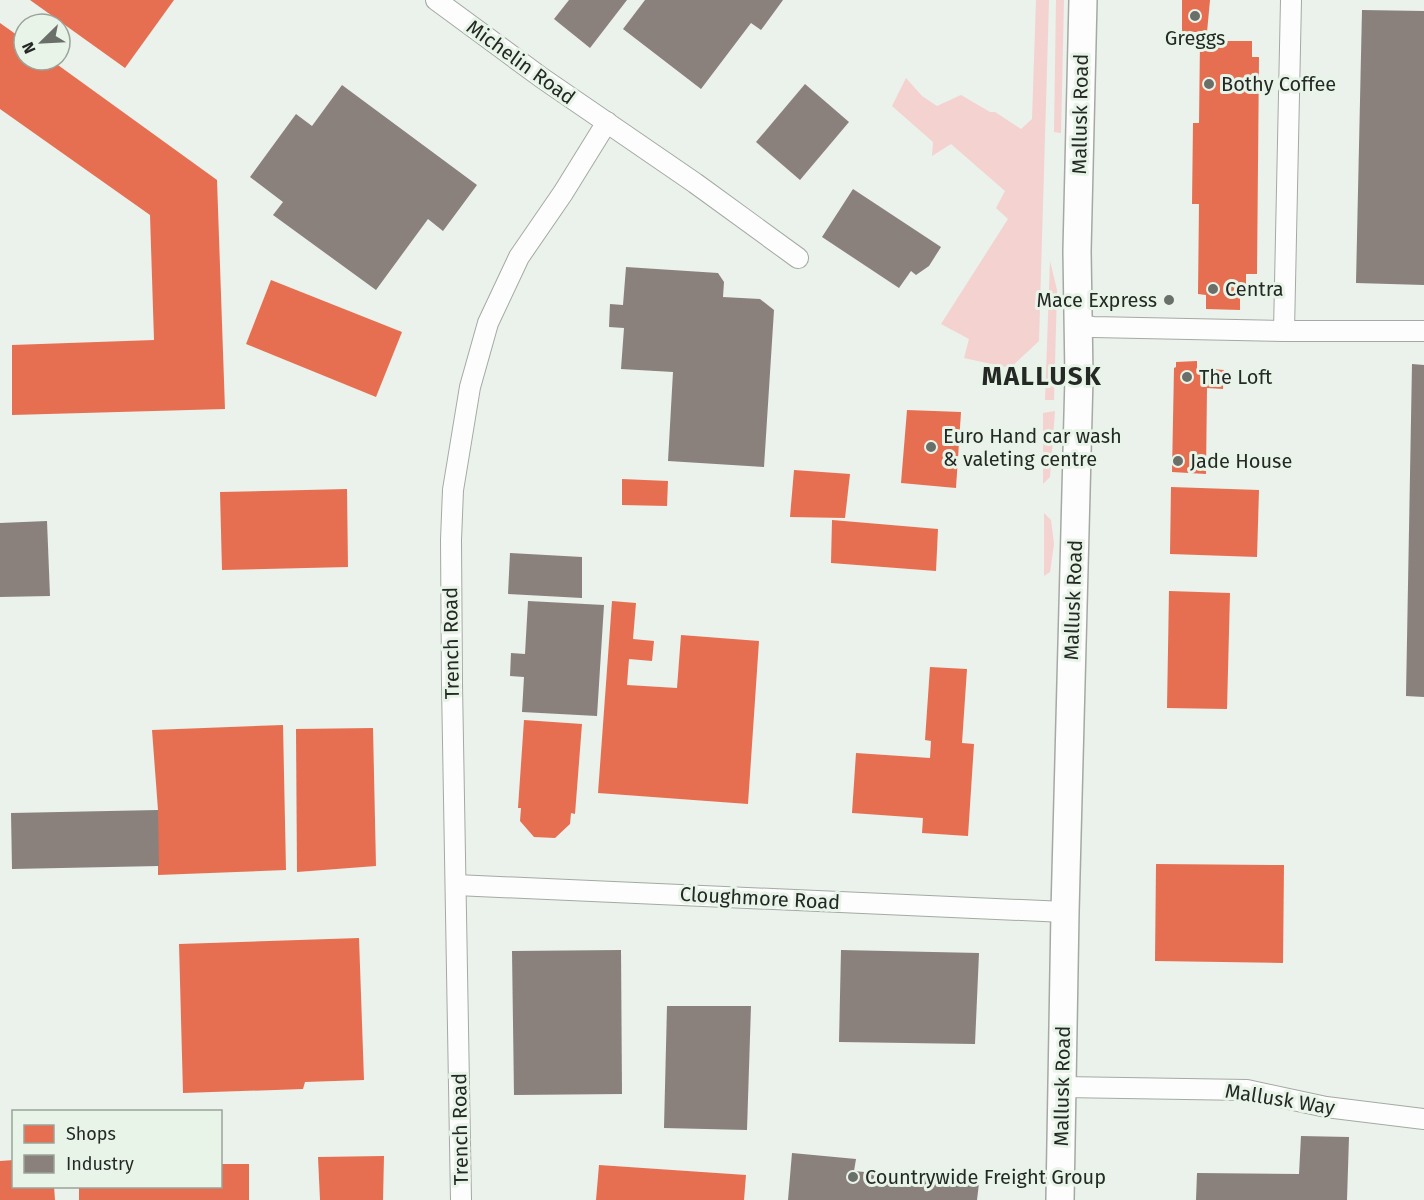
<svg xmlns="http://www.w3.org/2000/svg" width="1424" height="1200" font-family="'Fira Sans',sans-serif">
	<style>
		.green { fill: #f3d2cf }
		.shops { fill: #e76f51 }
		.industry { fill: #8a817c }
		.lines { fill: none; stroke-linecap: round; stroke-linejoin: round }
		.street-casing { stroke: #a4a9a4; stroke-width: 22 }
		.secondary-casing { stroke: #a4a9a4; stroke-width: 30 }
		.street { stroke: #fcfdfc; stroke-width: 20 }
		.secondary { stroke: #fcfdfc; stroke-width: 27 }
		.poi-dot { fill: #6a6f6a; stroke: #e9f4e8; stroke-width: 2 }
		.labels { text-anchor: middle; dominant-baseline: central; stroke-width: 6; stroke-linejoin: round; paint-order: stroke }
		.poi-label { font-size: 20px; fill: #252925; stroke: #e9f4e8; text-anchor: start }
		.street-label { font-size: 20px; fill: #252925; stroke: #e9f4e8 }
		.district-label { font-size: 26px; font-weight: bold; letter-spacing: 1.5px; fill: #252925; stroke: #e9f4e8 }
	</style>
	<rect width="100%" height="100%" fill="#ebf1eb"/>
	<!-- green -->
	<g class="green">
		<path d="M1036,0H1049L1039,341L1010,368L964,358L969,339L941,324L1008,219L996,208L1005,191L951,144L932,156L933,142L892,106L906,78L922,96L937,106L961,95L990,112H995L1021,129L1032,119Z"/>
		<path d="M1056,0H1064L1061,133L1054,132Z"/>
		<path d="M1050,261L1057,290L1054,400H1045Z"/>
		<path d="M1055,411L1050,477L1043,484V413Z"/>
		<path d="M1044,513L1051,520L1054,544L1050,572L1044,576Z"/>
	</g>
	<!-- shops -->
	<g class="shops">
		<path d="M30,0H174L125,68Z"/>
		<path d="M1182,0H1210L1207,32H1182Z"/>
		<path d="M0,23L24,40V60H51L217,180L225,409L12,415V345L154,340L150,215L0,109Z"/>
		<path d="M1200,41H1252V57H1259L1257,274H1246V295H1240V310L1206,309V295L1198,294L1199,204H1192L1193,123H1199Z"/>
		<path d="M271,280L402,332L376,397L246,344Z"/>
		<path d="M1197,361V368L1224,370L1223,389L1207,388L1206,474L1172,472L1174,368L1176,367V362Z"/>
		<path d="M907,410L961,412L956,488L901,483Z"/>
		<path d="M794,470L850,474L845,518L790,517Z"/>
		<path d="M622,479L668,481L667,506L622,505Z"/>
		<path d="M1171,487L1259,490L1257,557L1170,554Z"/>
		<path d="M347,489L348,567L222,570L220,492Z"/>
		<path d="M832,520L938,529L936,571L831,563Z"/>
		<path d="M1169,591L1230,593L1227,709L1167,708Z"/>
		<path d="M612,601L636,603L633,639L654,641L652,661L629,659L627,685L677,688L681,635L759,641L748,804L598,793Z"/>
		<path d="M930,667L967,669L962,743L974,744L968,836L922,833L923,818L852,813L856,753L930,758L931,741L925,740Z"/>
		<path d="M524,720L582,724L575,814L571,813L570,824L555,838L534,837L520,821L521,808H518Z"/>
		<path d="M283,725L286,870L158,875V810L152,730Z"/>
		<path d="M373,728L376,866L297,872L296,729Z"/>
		<path d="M1156,864L1284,865L1283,963L1155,961Z"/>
		<path d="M359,938L364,1080L305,1082L303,1089L183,1093L179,944Z"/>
		<path d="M384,1156L383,1200H320L318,1157Z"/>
		<path d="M14,1160V1186H54L55,1200H0V1161Z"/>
		<path d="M220,1164H249V1200H79V1186H220Z"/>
		<path d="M599,1165L746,1175L744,1200H596Z"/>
	</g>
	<!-- industry -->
	<g class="industry">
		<path d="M569,0H627L590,48L554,19Z"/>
		<path d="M645,0H783L761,30L751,23L701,89L623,29Z"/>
		<path d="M1362,10L1424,11V285L1356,283Z"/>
		<path d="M805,84L849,122L800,180L756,142Z"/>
		<path d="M342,85L477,185L443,231L428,219L376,290L273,215L283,202L250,177L296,114L312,126Z"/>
		<path d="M853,189L941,247L929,266L916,275L911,271L899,288L822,237Z"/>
		<path d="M626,267L718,273L724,282L723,297L760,299L774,310L764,467L668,461L673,372L621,369L624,328L609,327L610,304L623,305Z"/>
		<path d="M1412,364L1424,365V697L1406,696Z"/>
		<path d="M47,521L50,596L0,597V523Z"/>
		<path d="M510,553L582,557V598L508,594Z"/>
		<path d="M528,601L604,605L597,716L522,712L524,677L510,676L511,653L525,654Z"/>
		<path d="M158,810L159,866L12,869L11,813Z"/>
		<path d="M621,950L622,1094L514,1095L512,951Z"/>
		<path d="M841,950L979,953L975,1044L839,1042Z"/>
		<path d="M667,1006H751L747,1130L664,1128Z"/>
		<path d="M1301,1136L1349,1137L1347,1200H1196L1197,1173L1299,1174Z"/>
		<path d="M792,1153L856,1159L854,1171L979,1183L977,1200H788Z"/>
	</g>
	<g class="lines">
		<!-- street casing -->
		<g class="street-casing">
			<g id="street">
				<path d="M436,0L542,78L695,183L798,258"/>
				<path d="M1078,325L1093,327L1284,331H1424"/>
				<path d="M1284,331L1291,0"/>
				<path d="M456,885L1065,912"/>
				<path d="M1063,1087L1247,1090L1326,1107L1424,1119"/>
				<path d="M461,1200L452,684L451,540L453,490L470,387L488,323L519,257L563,193L607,122"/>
			</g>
		</g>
		<!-- secondary casing -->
		<g class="secondary-casing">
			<path id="secondary" d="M1060,1200L1065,912L1079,377L1077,251L1083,0"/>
		</g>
		<!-- street -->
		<use href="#street" class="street"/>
		<!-- secondary -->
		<use href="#secondary" class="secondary"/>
	</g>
	<!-- markers -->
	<g class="poi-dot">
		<circle cx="1195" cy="16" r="6"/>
		<circle cx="1209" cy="84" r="6"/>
		<circle cx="1213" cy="289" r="6"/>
		<circle cx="1169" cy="300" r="6"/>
		<circle cx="1187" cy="377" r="6"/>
		<circle cx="931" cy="447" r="6"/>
		<circle cx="1178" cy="461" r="6"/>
		<circle cx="853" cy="1177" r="6"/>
	</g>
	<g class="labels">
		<!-- poi labels -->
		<g class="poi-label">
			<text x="1195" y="38" text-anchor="middle">Greggs</text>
			<text x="1221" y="84">Bothy Coffee</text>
			<text x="1225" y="289">Centra</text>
			<text x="1157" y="300" text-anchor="end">Mace Express</text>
			<text x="1199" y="377">The Loft</text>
			<text x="943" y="436">Euro Hand car wash<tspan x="943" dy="23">&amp; valeting centre</tspan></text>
			<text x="1190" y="461">Jade House</text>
			<text x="865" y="1177">Countrywide Freight Group</text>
		</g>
		<!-- street labels -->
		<g class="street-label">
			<text transform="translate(521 62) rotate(36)">Michelin Road</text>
			<text transform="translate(1080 114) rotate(-89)">Mallusk Road</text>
			<text transform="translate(1073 600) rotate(-88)">Mallusk Road</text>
			<text transform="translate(451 643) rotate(-91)">Trench Road</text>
			<text transform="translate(760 898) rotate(3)">Cloughmore Road</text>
			<text transform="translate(1062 1086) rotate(-89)">Mallusk Road</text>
			<text transform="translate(1280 1099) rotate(9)">Mallusk Way</text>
			<text transform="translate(460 1129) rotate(-91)">Trench Road</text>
		</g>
		<!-- district labels -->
		<g class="district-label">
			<text x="1042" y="376">MALLUSK</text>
		</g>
	</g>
	<!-- legend -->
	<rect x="12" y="1110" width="210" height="78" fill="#e9f4e8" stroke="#9ba39a" stroke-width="1.5"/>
	<rect x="24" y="1125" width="30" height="18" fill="#e76f51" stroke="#9ba39a" stroke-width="1.5"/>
	<text x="66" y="1140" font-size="18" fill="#252925">Shops</text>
	<rect x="24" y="1155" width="30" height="18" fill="#8a817c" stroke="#9ba39a" stroke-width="1.5"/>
	<text x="66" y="1170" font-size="18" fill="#252925">Industry</text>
	<!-- north arrow -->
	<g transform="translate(42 42) rotate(246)"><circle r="28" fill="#e9f4e8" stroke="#9ba39a" stroke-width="1.5"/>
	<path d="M0-4.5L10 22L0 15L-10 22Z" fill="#6a6f6a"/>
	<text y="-9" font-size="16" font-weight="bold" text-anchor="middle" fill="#252925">N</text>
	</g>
</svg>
